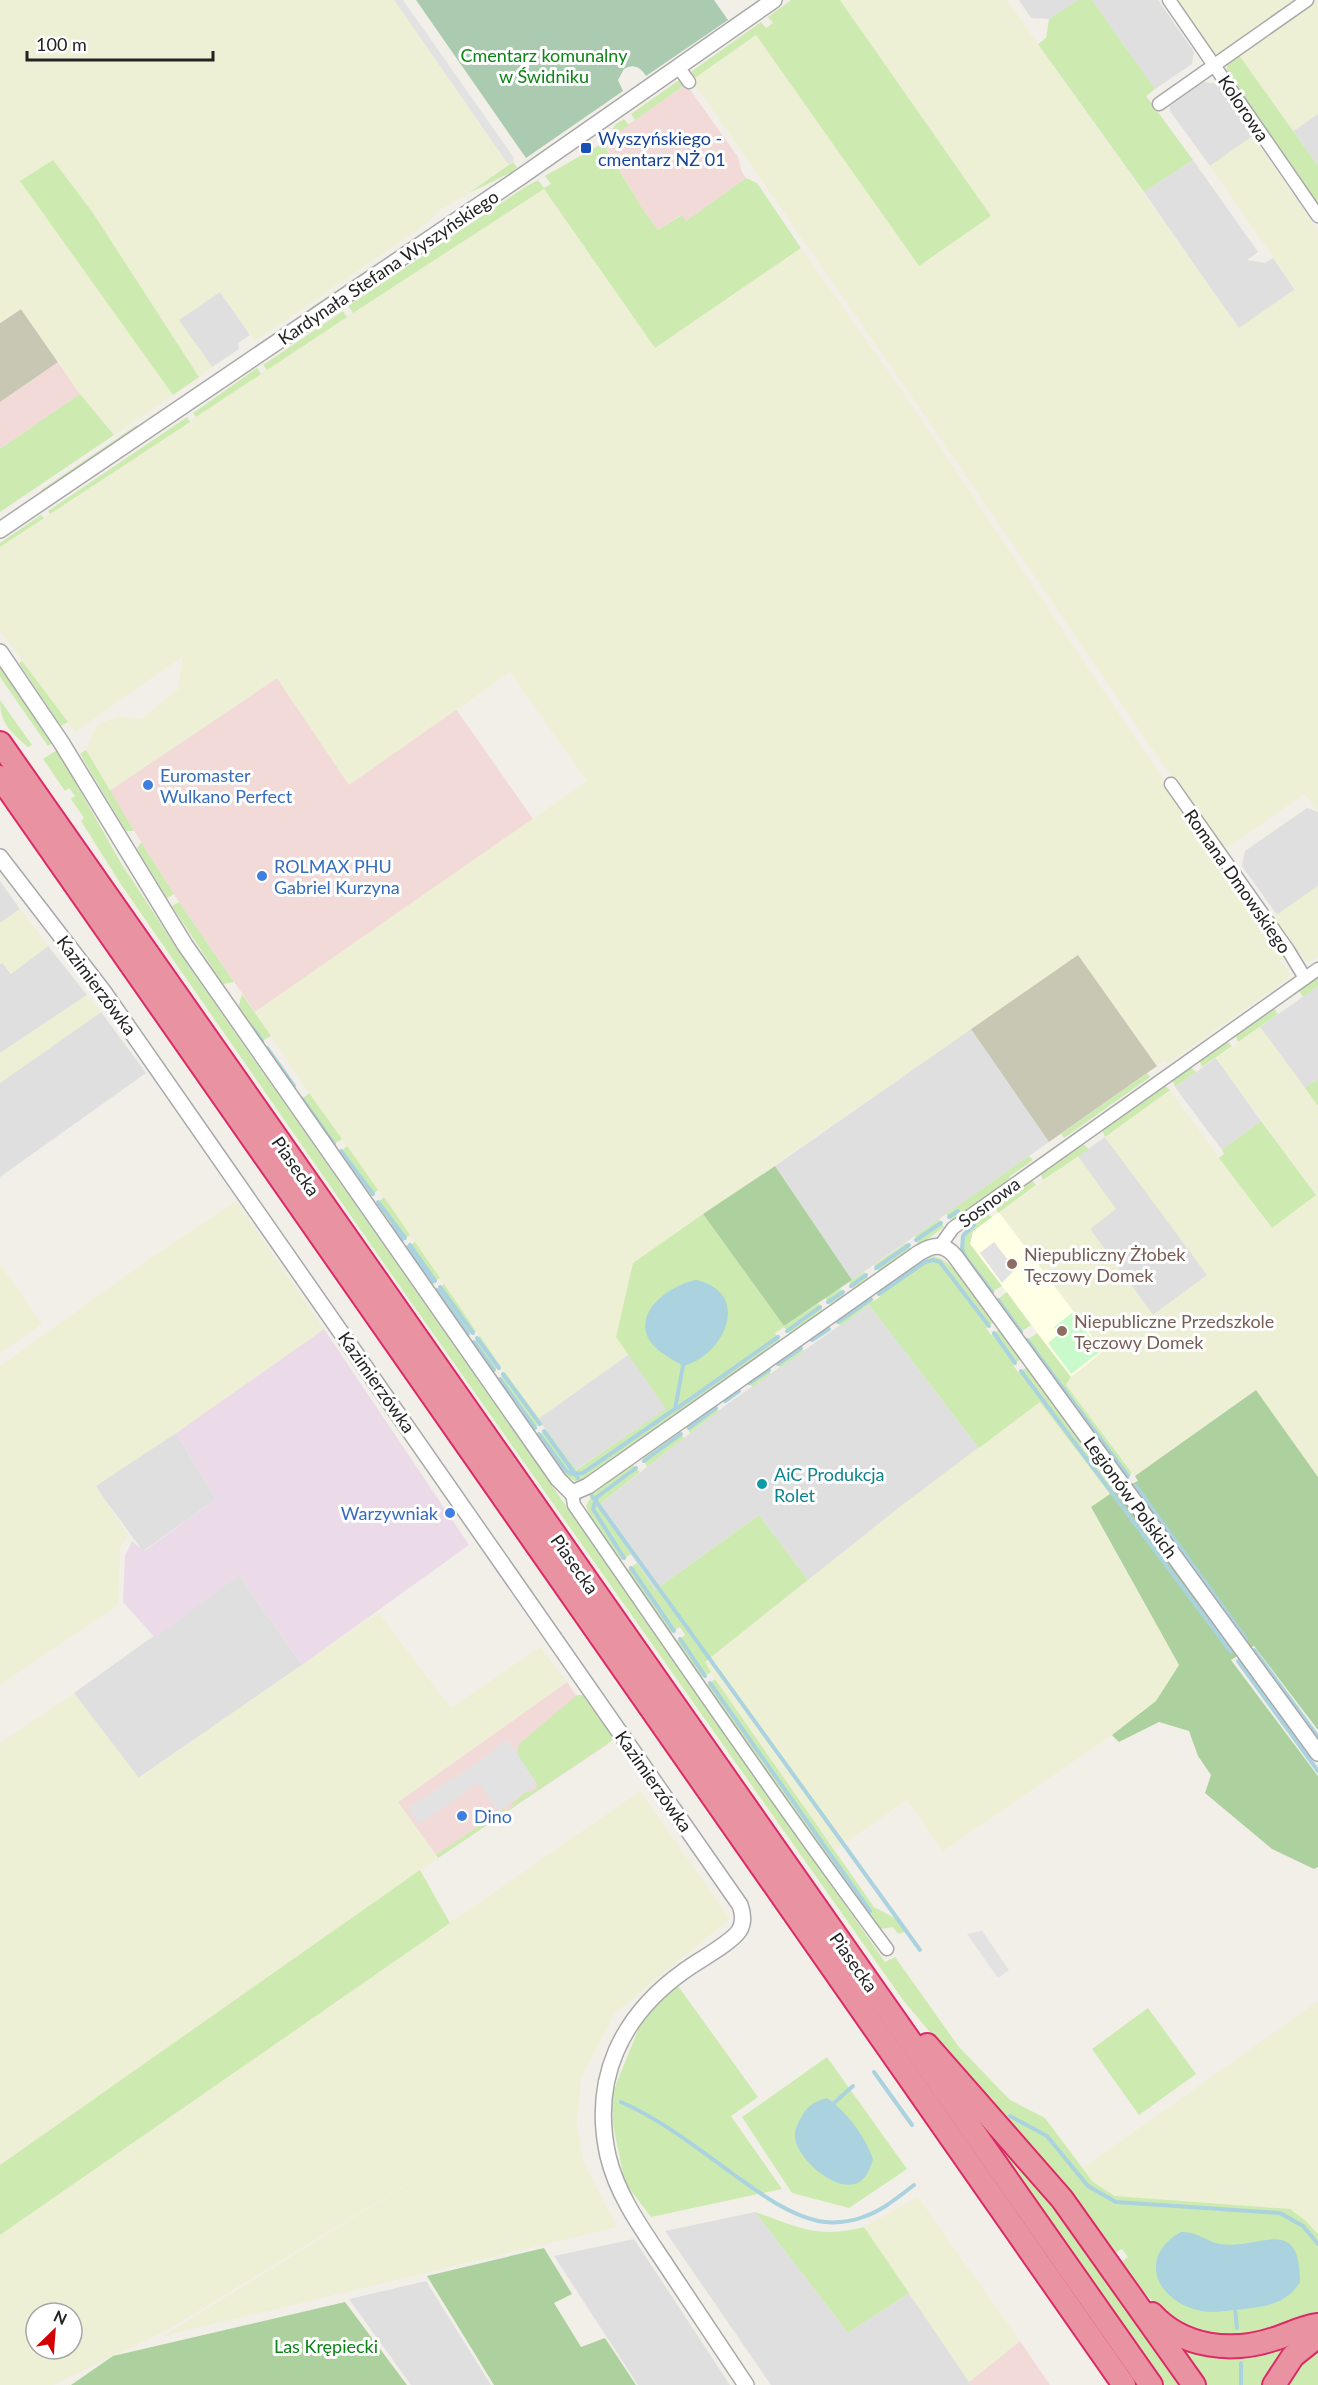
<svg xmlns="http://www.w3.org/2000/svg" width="1318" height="2385" font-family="Lato,sans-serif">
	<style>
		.residential { fill: #e0dfdf }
		.commercial { fill: #f2dad9 }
		.industrial { fill: #ebdbe8 }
		.education { fill: #ffffe5 }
		.construction { fill: #c7c7b4 }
		.farmland { fill: #eef0d5; fill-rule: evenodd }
		.grass { fill: #cdebb0 }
		.forest { fill: #add19e }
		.cemetery { fill: #aacbaf }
		.park { fill: #c8facc }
		.parking { fill: #e2e2e2 }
		.water { fill: #aad3df }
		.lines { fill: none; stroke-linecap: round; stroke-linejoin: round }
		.stream { stroke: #aad3df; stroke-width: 4 }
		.minor-casing { stroke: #a9a9a9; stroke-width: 15 }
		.tertiary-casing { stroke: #a9a9a9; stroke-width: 18 }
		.motorway-casing { stroke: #dc2a67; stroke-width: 26 }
		.minor { stroke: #fff; stroke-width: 12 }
		.tertiary { stroke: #fff; stroke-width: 15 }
		.motorway { stroke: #e892a2; stroke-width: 22 }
		.transit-dot { fill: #1a4fb4; stroke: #fff; stroke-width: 2 }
		.shop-dot { fill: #3f7fe0; stroke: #fff; stroke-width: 2 }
		.education-dot { fill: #8d6e63; stroke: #fff; stroke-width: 2 }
		.culture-dot { fill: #0f9aa8; stroke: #fff; stroke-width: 2 }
		.labels { text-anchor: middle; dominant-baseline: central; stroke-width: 6; stroke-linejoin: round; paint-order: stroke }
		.park-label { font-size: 18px; fill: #0c8416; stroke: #fff }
		.street-label { font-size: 18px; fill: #222; stroke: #fff }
		.transit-label { font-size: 18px; fill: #164399; stroke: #fff; text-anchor: start }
		.shop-label { font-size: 18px; fill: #366cbe; stroke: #fff; text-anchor: start }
		.education-label { font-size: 18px; fill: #785e54; stroke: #fff; text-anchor: start }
		.culture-label { font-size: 18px; fill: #0d838f; stroke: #fff; text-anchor: start }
	</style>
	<rect width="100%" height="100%" fill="#f2efe9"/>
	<!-- residential -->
	<g class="residential">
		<path d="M1019,0H1078L1049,19L1031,18Z"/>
		<path d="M1092,0H1158L1194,52L1192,64L1155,89Z"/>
		<path d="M1204,82L1218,84L1253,136L1210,166L1170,111V106Z"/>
		<path d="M1318,114V166L1293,131Z"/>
		<path d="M1193,160L1258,252L1247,260L1265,263L1273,258L1295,290L1239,329L1144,192Z"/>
		<path d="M220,292L250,335L238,343L239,349L212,367L178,320Z"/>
		<path d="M1307,808L1318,812V886L1277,915L1242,866L1245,851Z"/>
		<path d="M0,881L20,909L0,923Z"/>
		<path d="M48,946L87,995L0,1053V964L2,962L11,974Z"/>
		<path d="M1318,986V1079L1305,1088L1260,1027Z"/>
		<path d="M101,1012L146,1073L0,1177V1083Z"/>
		<path d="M971,1029L1049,1142L852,1280L775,1166Z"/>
		<path d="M1216,1058L1261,1121L1222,1150L1175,1087Z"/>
		<path d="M1105,1137L1208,1275L1153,1315L1089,1228L1078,1156Z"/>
		<path d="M869,1305L979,1448L808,1580L759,1515L655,1590L602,1512L601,1503L730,1402Z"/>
		<path d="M629,1354L667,1409L575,1470L538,1419Z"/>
		<path d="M176,1433L216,1499L143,1551L95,1486Z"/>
		<path d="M239,1575L302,1665L138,1778L74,1693Z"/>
		<path d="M755,2212L848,2333L909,2293L973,2385H771L665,2231Z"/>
		<path d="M634,2239L730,2385H638L554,2256Z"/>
		<path d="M426,2281L491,2385H411L349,2299Z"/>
	</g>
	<!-- commercial -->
	<g class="commercial">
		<path d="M686,84L738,157L742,172L746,178L686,221L681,215L658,230L642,208L603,142Z"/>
		<path d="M58,362L80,394L0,449V402Z"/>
		<path d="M277,678L349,784L456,709L533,819L255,1012L179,902L109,791Z"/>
		<path d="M567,1682L608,1744L438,1858L398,1802Z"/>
		<path d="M1020,2341L1050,2385H971L969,2382Z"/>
	</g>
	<!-- industrial -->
	<path class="industrial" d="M324,1329L469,1545L302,1665L239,1575L155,1638L123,1602L125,1556L132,1541L144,1551L216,1499L176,1433Z"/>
	<!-- education -->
	<path class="education" d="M999,1212L1104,1351L1071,1377L970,1244L973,1231Z"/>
	<!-- construction -->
	<g class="construction">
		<path d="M21,309L58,362L0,402V323Z"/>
		<path d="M1078,954L1157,1066L1049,1142L971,1029Z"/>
	</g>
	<!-- farmland -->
	<g class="farmland">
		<path d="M0,0H394L508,164L484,184L442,209L426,224L255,341L220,292L179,320L212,367L199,377L93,213L53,160L135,340L173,395L114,435L80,394L21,309L0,323Z"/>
		<path d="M840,0H1007L1239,328L1295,289L1210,166L1253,136L1318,231V811L1305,794L1222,851L912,397L692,80L756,35L919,266L991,216Z"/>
		<path d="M1178,0H1298L1222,54H1215Z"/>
		<path d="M1318,0V114L1293,131L1239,55Z"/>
		<path d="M544,189L655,348L801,248L909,401L1138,742L1288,956L1281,961L1290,973L1289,978L1167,1064L1164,1060L1157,1066L1078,955L633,1263L629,1354L538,1419L309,1093L255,1012L587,781L510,672L349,785L277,678L109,791L86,750L95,729L101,723L119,716L141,719L178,689L183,656L75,732L0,630V547L441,254Z"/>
		<path d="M1318,886V957L1307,962L1298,951L1295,952L1272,918Z"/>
		<path d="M20,909L48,946L11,974L2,963L0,964V923Z"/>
		<path d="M87,995L101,1012L0,1083V1053Z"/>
		<path d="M1260,1027L1318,1106V1477L1255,1390L1135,1476L1066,1385L1071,1377L1103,1351L999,1212L1078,1156L1116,1209L1090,1229L1153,1315L1207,1275L1105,1137L1170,1090L1271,1228L1316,1195L1216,1058Z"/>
		<path d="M236,1201L324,1329L176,1433L96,1486L128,1535L120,1549L118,1605L0,1685V1366L152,1257Z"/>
		<path d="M0,1264L42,1324L0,1353Z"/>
		<path d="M1040,1401L1110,1494L1091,1508L1179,1665L1156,1701L1112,1735L943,1851L907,1800L835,1850L704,1663L901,1506Z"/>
		<path d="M378,1612L451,1708L540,1647L567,1682L398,1802L438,1858L0,2165V1743L74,1693L139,1778Z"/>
		<path d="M640,1791L730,1919L615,2013L581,2078L577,2127L584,2163L617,2227L163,2336L464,2149L169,2329L53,2385H0V2235ZM36,2313H72V2349H36Z"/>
		<path d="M1318,2001V2234L1306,2221L1115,2196L1093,2182L1083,2168Z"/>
		<path d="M918,2197L1020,2341L969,2382L864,2227Z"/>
	</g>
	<!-- grass -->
	<g class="grass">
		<path d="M791,0H840L991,216L919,266L756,35L692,80L688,74L761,22L766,28L773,23L768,17Z"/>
		<path d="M1078,0H1092L1155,89L1146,96L1193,160L1144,192L1038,44L1046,38L1049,19Z"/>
		<path d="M1239,55L1318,166V208L1227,72V64Z"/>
		<path d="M682,78L686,84L635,120L631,114Z"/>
		<path d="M624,119L629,125L603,143L642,208L658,230L682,215L686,221L746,178L757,183L801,248L655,348L544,189L353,313L348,306L525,187L538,180L544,188L551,184L545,176L603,143L616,124Z"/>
		<path d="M53,160L93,213L199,377L173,395L20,181Z"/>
		<path d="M513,162L517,167L512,172L469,193Z"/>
		<path d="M379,262L380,264L314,309H309Z"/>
		<path d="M343,311L347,317L267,370L263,365Z"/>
		<path d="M257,368L261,374L196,417L193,413Z"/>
		<path d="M80,394L114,435L0,512V449Z"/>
		<path d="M187,417L190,422L50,514L48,511Z"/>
		<path d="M137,425L138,429L43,493L41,490Z"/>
		<path d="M41,515L44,518L0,547V543Z"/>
		<path d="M22,661L68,722L61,726L19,663Z"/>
		<path d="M0,665L52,743L48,746L0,677Z"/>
		<path d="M0,700L32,745L28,747C11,732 0,724 0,700Z"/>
		<path d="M57,750L121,863L187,964L885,1962L895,1957L959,2047L1010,2100L1045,2118L1093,2182L1115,2196L1290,2209L1306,2221L1318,2234V2314C1290,2324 1260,2337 1229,2338C1182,2339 1146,2297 1120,2263L1128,2257L1122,2249L1113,2254C1051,2162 973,2086 903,2000L394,1278L122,886L81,821L84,818L71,799L75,796L69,788L65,791L43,759Z"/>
		<path d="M86,750L134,831H126L80,754Z"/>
		<path d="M141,842L174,894L167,898L137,849Z"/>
		<path d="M179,902L234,982L223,984L172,906Z"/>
		<path d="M1318,975V986L1303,997L1298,989Z"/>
		<path d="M242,994L271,1036L262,1041L258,1040L238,1008Z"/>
		<path d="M1273,1007L1278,1014L1238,1042L1235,1034Z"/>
		<path d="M1225,1040L1232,1046L1202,1067L1199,1059Z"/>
		<path d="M1189,1066L1196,1072L1175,1087L1172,1079Z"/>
		<path d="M1147,1073L1150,1077L1064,1138L1061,1134Z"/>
		<path d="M1318,1079V1106L1305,1088Z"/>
		<path d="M1164,1085L1170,1090L1105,1137L1102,1129Z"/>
		<path d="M309,1093L342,1139L334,1144L330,1143L300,1101Z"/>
		<path d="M1261,1121L1316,1195L1272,1228L1219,1158L1224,1154L1222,1150Z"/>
		<path d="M1082,1143L1089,1149L1043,1180L1040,1172Z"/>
		<path d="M347,1146L378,1190L370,1196L366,1194L339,1153Z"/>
		<path d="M1029,1156L1033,1160L1009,1177L1010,1181L951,1221L946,1214Z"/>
		<path d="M1031,1179L1036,1185L998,1213L995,1206Z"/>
		<path d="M384,1197L410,1235L402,1240L397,1239L375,1208L376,1204Z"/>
		<path d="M986,1213L992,1217L973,1231L970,1244L1002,1286L990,1293L961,1251L962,1233Z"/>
		<path d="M703,1214L784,1326L818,1303L824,1312L790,1335L784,1327L775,1333L781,1341L585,1479L575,1481L564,1475L536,1437L546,1430L576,1470L666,1409L616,1337L633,1263Z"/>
		<path d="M939,1219L944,1227L920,1245L918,1244L915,1236Z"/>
		<path d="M415,1242L440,1278L428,1284L407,1252L406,1248Z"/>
		<path d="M906,1243L911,1250L879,1272L874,1265Z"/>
		<path d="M933,1256C957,1261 979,1302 994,1322L986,1328L991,1335L1000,1329L1021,1359L1013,1365L1019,1373L1027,1367L1117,1491L1110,1494L1040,1402L979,1448L869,1305L840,1326L837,1320L870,1297L874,1301L881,1296L877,1291L922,1260Z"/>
		<path d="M864,1272L869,1279L854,1290L849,1282Z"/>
		<path d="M444,1284L476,1331L465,1336L435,1292Z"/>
		<path d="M840,1288L845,1296L831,1306L825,1298Z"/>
		<path d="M1007,1292L1031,1325L1019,1333L997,1303L998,1299Z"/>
		<path d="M1037,1333L1071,1377L1066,1385L1132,1473L1125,1478L1027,1344V1340Z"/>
		<path d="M480,1336L501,1367L490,1371L472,1345Z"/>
		<path d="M799,1345L804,1351L780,1368L778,1364L779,1359Z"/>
		<path d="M766,1368L771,1374L752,1387L748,1381Z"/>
		<path d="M505,1372L542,1423L532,1430L498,1382Z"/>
		<path d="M715,1406L719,1411L690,1433L685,1426Z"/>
		<path d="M679,1431L684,1438L647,1467L642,1456Z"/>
		<path d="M632,1464L640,1472L601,1503L602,1512L631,1554L619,1562L593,1523L586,1506L593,1493Z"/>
		<path d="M759,1515L808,1580L705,1662L711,1672L700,1679L675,1642L685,1635L680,1627L669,1634L626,1571L637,1563L655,1590Z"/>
		<path d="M715,1679L874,1907L902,1922L908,1931L898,1934L893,1927L881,1929L873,1925L706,1686Z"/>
		<path d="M577,1695C594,1693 606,1723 615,1736L613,1740L438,1858L436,1855L504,1809L506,1811L513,1806L512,1803L528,1791L529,1793L537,1788V1784L517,1754L519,1744Z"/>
		<path d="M420,1870L450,1923L0,2235V2165Z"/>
		<path d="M678,1986L758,2097L731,2116L782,2189L651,2217L625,2183L613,2125L612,2094L639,2028L656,2004Z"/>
		<path d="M1148,2008L1196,2074L1139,2115L1092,2049Z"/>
		<path d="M827,2057L907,2169L849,2208L792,2193L742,2117Z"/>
		<path d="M998,2136L1050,2198L1186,2385H1165L993,2140Z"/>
		<path d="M755,2212C799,2227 817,2239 864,2227L909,2293L848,2333Z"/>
		<path d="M1300,2339L1265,2385H1202L1174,2343Z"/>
		<path d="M1318,2345V2385H1282Z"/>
	</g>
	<!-- forest -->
	<g class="forest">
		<path d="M775,1166L852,1280L784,1326L703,1214Z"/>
		<path d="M1256,1390L1318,1477V1730L1254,1646L1231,1660L1318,1776V1867L1314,1869L1272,1849L1205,1793L1211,1775L1198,1756L1189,1731L1159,1722L1119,1742L1112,1735L1156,1701L1179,1665L1091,1507L1110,1494L1138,1481L1135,1476Z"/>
		<path d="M544,2248L572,2294L554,2303L581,2347L605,2338L636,2385H494L427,2276Z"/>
		<path d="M345,2302L407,2385H71L113,2356Z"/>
	</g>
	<!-- cemetery -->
	<path class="cemetery" d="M416,0H714L728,20L646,76C641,68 634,63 624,69L618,80L623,91L526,158Z"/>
	<!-- park -->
	<path class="park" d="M1072,1313L1101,1351L1071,1374L1048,1343L1059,1334L1054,1327Z"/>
	<!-- parking -->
	<g class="parking">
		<path d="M394,0H403L514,158L513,162L508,164Z"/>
		<path d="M994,1242L1015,1269L1002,1283L980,1253Z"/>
		<path d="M507,1739L537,1784L498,1812L479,1783L419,1824L408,1808L484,1758Z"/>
		<path d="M982,1931L1009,1970L998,1978L967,1934Z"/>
	</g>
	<!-- water -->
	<g class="water">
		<path d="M696,1280C754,1293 723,1357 683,1366C672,1359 657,1352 650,1341C632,1311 671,1285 696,1280Z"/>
		<path d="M827,2098C847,2112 865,2136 873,2159C871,2166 868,2175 862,2180C841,2199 793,2157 795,2134C795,2128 799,2121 802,2116C808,2105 816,2101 827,2098Z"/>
		<path d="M1181,2232C1196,2231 1206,2241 1220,2244C1259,2250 1300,2213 1300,2282C1286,2304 1268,2306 1244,2309C1227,2310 1210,2315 1194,2309C1154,2297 1139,2255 1181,2232Z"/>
	</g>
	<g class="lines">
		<!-- stream -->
		<g class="stream">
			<path d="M252,1027L262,1041"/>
			<path d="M267,1048L294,1086"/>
			<path d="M302,1099L334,1144"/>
			<path d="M341,1151L373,1194"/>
			<path d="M378,1202L405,1238"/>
			<path d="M949,1217L958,1211"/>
			<path d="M974,1225L963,1236L962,1249L966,1258L992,1292"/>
			<path d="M392,1226L402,1240"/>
			<path d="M916,1240L941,1223"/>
			<path d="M410,1245L435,1281"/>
			<path d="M407,1247L432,1282"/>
			<path d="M876,1268L909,1245"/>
			<path d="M851,1286L866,1275"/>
			<path d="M440,1287L473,1333"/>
			<path d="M437,1290L468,1334"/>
			<path d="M879,1294L925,1262L933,1260L940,1262L989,1326"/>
			<path d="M998,1300L1021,1332"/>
			<path d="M828,1302L843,1292"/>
			<path d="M838,1322L871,1299"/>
			<path d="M787,1331L820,1307"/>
			<path d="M994,1333L1015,1363"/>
			<path d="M477,1338L499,1368"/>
			<path d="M812,1340L829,1329"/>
			<path d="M1027,1340L1128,1476"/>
			<path d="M474,1342L494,1370"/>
			<path d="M778,1364L801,1348"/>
			<path d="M1021,1371L1231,1652"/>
			<path d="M503,1374L540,1424"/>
			<path d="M500,1379L535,1428"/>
			<path d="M749,1383L769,1370"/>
			<path d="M725,1401L739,1391"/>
			<path d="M676,1409L778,1337"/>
			<path d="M689,1428L716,1408"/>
			<path d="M544,1431L578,1478"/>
			<path d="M539,1434L566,1471L572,1474L583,1473L675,1409L683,1366"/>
			<path d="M644,1461L681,1434"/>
			<path d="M1136,1486L1246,1639"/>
			<path d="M592,1496L920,1950"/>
			<path d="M624,1558L593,1509L597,1497L636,1468"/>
			<path d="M631,1568L674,1631"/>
			<path d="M680,1639L705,1676"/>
			<path d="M1254,1650L1318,1737"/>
			<path d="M1238,1661L1318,1771"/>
			<path d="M710,1683L870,1911"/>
			<path d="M874,2072L912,2125"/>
			<path d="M621,2102C662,2120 697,2148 733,2174C758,2192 787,2214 818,2221C831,2224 851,2222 863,2217C882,2211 898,2197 914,2185"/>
			<path d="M834,2103L853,2086"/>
			<path d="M1010,2116L1047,2136L1088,2186L1116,2202L1280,2213L1303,2226L1318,2244"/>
			<path d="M1235,2309L1237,2328"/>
			<path d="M1241,2363V2385"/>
		</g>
		<!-- minor casing -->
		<g class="minor-casing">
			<g id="minor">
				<path d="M1169,0L1318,216"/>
				<path d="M679,68L689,82"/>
				<path d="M1159,104L1307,0"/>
				<path d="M1171,784L1288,950L1305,978"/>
				<path d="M940,1246L953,1228L1318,969"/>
				<path d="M572,1493L574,1505C677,1654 779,1804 887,1949"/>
			</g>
		</g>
		<!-- tertiary casing -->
		<g class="tertiary-casing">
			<g id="tertiary">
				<path d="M0,530L519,178L774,0"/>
				<path d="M0,652L61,742L185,945L558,1479L572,1493L588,1486L919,1253C933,1244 944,1243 955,1256L1318,1753"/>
				<path d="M0,857L103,991L740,1905C743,1913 744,1923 739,1931C730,1944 697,1961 684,1971C621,2016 591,2079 608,2156C618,2198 645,2233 668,2268C694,2307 720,2346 746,2385"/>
			</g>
		</g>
		<!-- motorway casing -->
		<g class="motorway-casing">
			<g id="motorway">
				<path d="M0,743L1151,2385"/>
				<path d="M0,777L1124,2385"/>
				<path d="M927,2045L1062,2199L1194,2385"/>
				<path d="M1152,2314C1183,2348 1232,2353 1274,2339C1288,2335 1302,2327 1318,2325"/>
				<path d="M1274,2385L1293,2356L1318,2336"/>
			</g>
		</g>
		<!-- minor -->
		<use href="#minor" class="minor"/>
		<!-- tertiary -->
		<use href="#tertiary" class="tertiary"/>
		<!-- motorway -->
		<use href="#motorway" class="motorway"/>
	</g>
	<!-- markers -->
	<rect class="transit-dot" x="580" y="142" width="12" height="12" rx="3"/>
	<g class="shop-dot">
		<circle cx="148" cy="785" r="6"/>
		<circle cx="262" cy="876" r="6"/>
		<circle cx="450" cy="1513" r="6"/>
		<circle cx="462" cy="1816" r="6"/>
	</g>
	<g class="education-dot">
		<circle cx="1012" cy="1264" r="6"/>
		<circle cx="1062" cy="1331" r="6"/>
	</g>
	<circle class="culture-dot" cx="762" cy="1484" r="6"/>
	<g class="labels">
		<!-- park labels -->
		<g class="park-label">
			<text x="544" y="55">Cmentarz komunalny<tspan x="544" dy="21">w Świdniku</tspan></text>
			<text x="326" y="2346">Las Krępiecki</text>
		</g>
		<!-- street labels -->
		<g class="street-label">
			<text transform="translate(1244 108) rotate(56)">Kolorowa</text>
			<text transform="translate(388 267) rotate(-34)">Kardynała Stefana Wyszyńskiego</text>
			<text transform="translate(1238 881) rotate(55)">Romana Dmowskiego</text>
			<text transform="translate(97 985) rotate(53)">Kazimierzówka</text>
			<text transform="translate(296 1166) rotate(55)">Piasecka</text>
			<text transform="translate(989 1202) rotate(-36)">Sosnowa</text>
			<text transform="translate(377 1382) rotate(55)">Kazimierzówka</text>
			<text transform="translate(1131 1497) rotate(54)">Legionów Polskich</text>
			<text transform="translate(575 1564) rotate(55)">Piasecka</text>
			<text transform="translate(654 1781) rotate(55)">Kazimierzówka</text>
			<text transform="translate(854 1962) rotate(55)">Piasecka</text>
		</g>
		<!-- transit labels -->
		<g class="transit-label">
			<text x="598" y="138">Wyszyńskiego -<tspan x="598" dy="21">cmentarz NŻ 01</tspan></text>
		</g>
		<!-- shop labels -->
		<g class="shop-label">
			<text x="160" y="775">Euromaster<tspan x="160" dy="21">Wulkano Perfect</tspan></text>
			<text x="274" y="866">ROLMAX PHU<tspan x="274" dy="21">Gabriel Kurzyna</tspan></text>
			<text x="438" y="1513" text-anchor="end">Warzywniak</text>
			<text x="474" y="1816">Dino</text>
		</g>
		<!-- education labels -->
		<g class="education-label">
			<text x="1024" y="1254">Niepubliczny Żłobek<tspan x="1024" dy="21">Tęczowy Domek</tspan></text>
			<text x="1074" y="1321">Niepubliczne Przedszkole<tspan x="1074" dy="21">Tęczowy Domek</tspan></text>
		</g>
		<!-- culture labels -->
		<g class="culture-label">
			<text x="774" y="1474">AiC Produkcja<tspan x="774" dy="21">Rolet</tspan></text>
		</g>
	</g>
	<!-- north arrow -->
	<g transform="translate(54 2331) rotate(25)"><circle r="28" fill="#ffffff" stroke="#a7a7a7" stroke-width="1.5"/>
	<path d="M0-4.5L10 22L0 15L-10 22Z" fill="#d40000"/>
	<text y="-9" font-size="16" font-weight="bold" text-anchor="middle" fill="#222222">N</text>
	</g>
	<!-- scale -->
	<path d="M27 51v9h186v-9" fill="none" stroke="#222222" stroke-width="3"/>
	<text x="36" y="51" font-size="18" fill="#222222" stroke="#ffffff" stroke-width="4.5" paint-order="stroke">100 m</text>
</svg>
